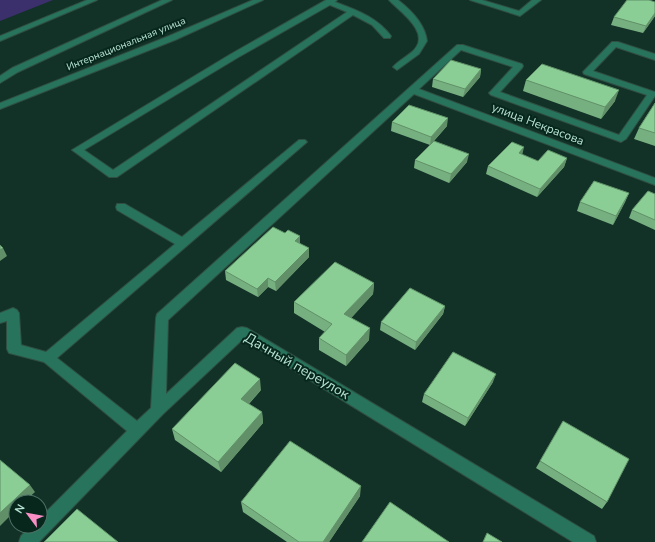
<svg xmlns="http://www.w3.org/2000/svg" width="655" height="542" font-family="'Nunito Sans',sans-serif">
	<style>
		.green { fill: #3b306c }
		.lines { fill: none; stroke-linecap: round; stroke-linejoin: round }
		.minor-casing { stroke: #304e42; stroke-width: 2 }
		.minor { fill: #27735b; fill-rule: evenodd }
		.wall { fill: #77b080 }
		.shaded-wall { fill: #619068 }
		.building { fill: #8acd95; stroke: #619068 }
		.labels { text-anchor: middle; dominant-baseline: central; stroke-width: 4; stroke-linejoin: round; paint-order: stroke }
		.far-street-label { font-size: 10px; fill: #b7e3d2; stroke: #07271d }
		.street-label { font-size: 12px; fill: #b7e3d2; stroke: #07271d }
		.near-street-label { font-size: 14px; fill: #b7e3d2; stroke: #07271d }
	</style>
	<rect width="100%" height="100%" fill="#123127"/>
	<!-- green -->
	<path class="green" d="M0,0H53L0,21Z"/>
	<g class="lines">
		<!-- minor casing -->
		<g class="minor-casing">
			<g id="minor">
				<path d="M87,0H97L0,41V36Z"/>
				<path d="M162,0H172L18,72L0,83V76L12,68Z"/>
				<path d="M253,0H263L175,40L0,109V103L169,36Z"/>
				<path d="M326,0H337L335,2C356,10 377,17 391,36L390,38H384L372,25L353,15L117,177H109L72,150L231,54ZM330,5L347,12L113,170L84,150L237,58Z"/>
				<path d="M389,0H398C411,10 425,24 427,41L419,54L397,70L393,67C399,60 408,56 414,50C431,32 399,11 389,0Z"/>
				<path d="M470,0H482L519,11L532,0H541L520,16Z"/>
				<path d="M612,42H618L655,54V60L616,47L593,71L655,92V96L626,139L621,142L491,95L489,93L491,91L513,67L461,50L419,89L655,178V185L414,94L168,320L166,394L237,328L242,327L247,328L594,536L596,542H573L243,339L163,414L39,542H19L21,536L31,526H40V518L127,431L44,362L9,353L7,349V321L0,323V313L13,308L17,310L19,313L21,345L46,352L175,244L117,210L116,207L117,204H125L182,237L299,140H305L307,142L57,358L137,421L151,408L156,318L157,314L457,45H463L522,64L523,66L522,68L500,92L619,135L647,95L584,74L583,72Z"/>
			</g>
		</g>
		<!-- minor -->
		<use href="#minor" class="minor"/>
	</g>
	<!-- wall -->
	<g class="wall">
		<path d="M655,2V16L643,33L611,25L614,17Z"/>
		<path d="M481,69L480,77L463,97L432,87L433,79Z"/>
		<path d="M526,80L615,101L601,119L523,91Z"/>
		<path d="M655,103V146L634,139L639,128Z"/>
		<path d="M392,122L447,126L434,141L467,162L449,183L414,168L415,160L430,145L391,131Z"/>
		<path d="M567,158L564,167L537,197L486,174L488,166Z"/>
		<path d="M629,193L625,202L613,225L577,211L580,202Z"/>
		<path d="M655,194V230L629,218L632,210Z"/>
		<path d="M285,233L300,236V244L309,248V257L276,291L268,287L258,297L226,280L225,271Z"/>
		<path d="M374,283L373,294L351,318L369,340L346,366L319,350V338L325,332L294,313V302Z"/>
		<path d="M445,306L443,314L415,350L380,330L381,322Z"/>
		<path d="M493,382L465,426L422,402L424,394Z"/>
		<path d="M261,390L249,404L262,412L263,423L221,472L175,440L172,429Z"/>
		<path d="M540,461L607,502L602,509L536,468Z"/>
		<path d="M360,496L329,542H287L243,512L241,502Z"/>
	</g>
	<!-- shaded-wall -->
	<g class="shaded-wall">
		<path d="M655,13V16L643,33L646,26Z"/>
		<path d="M481,69L480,77L463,97L465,89Z"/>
		<path d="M619,90L615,101L601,119L605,107Z"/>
		<path d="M448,118L447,126L430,145L431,137Z"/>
		<path d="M524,147L522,156L519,153Z"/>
		<path d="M469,154L467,162L449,183L451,174Z"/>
		<path d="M567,158L564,167L537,197L540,189Z"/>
		<path d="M629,193L625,202L613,225L616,216Z"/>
		<path d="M300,236V244L295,241Z"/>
		<path d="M3,248L7,256L0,261V250Z"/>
		<path d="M309,248V257L276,291L275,282Z"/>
		<path d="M268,278V287L258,297L257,289Z"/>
		<path d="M374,283L373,294L344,326V314Z"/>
		<path d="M445,306L443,314L415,350L416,342Z"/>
		<path d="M370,328L369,340L346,366V355Z"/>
		<path d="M496,374L493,382L465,426L468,418Z"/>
		<path d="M260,379L261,390L243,410L241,399Z"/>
		<path d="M262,412L263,423L221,472L218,462Z"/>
		<path d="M30,485L35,492L24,502H16V510L0,526V513Z"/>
		<path d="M361,486L360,496L329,542H323Z"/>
	</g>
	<!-- building -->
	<g class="building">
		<path d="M627,0H649L655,2V13L646,26L614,17Z"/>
		<path d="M451,60L481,69L465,89L433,79Z"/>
		<path d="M542,64L619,90L605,107L526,80Z"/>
		<path d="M655,103V133L639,128Z"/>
		<path d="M409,105L448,118L431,137L392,122Z"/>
		<path d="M434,141L469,154L451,174L415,160Z"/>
		<path d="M512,142L524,147L519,153L538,161L548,150L567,158L540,189L488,166Z"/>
		<path d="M594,181L629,193L616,216L580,202Z"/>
		<path d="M648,191L655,194V220L632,210Z"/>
		<path d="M273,227L285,233L288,230L300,236L295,241L309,248L275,282L268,278L257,289L225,271Z"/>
		<path d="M0,245L3,248L0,250Z"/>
		<path d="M335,262L374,283L344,314L370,328L346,355L319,338L332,324L294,302Z"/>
		<path d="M410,288L445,306L416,342L381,322Z"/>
		<path d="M453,352L496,374L468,418L424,394Z"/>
		<path d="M235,363L260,379L241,399L262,412L218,462L172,429Z"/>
		<path d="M563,421L629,459L607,502L540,461Z"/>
		<path d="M290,441L361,486L323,542H299L241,502Z"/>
		<path d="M0,460L30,485L0,513Z"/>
		<path d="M390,502L449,542H362Z"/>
		<path d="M77,509L118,542H44Z"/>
		<path d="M487,533L502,542H483Z"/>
	</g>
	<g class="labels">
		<!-- far-street labels -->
		<g class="far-street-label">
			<text transform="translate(126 44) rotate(-22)">Интернациональная улица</text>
		</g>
		<!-- street labels -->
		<g class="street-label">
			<text transform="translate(538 124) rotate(21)">улица Некрасова</text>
		</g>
		<!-- near-street labels -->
		<g class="near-street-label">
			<text transform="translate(297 366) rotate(30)">Дачный переулок</text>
		</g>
	</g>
	<!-- north arrow -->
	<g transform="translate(28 514) rotate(302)"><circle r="19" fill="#07271d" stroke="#4d7265"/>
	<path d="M0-3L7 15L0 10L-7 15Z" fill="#fa8fc6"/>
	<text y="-6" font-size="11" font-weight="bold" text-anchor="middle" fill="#b7e3d2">N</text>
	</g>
</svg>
